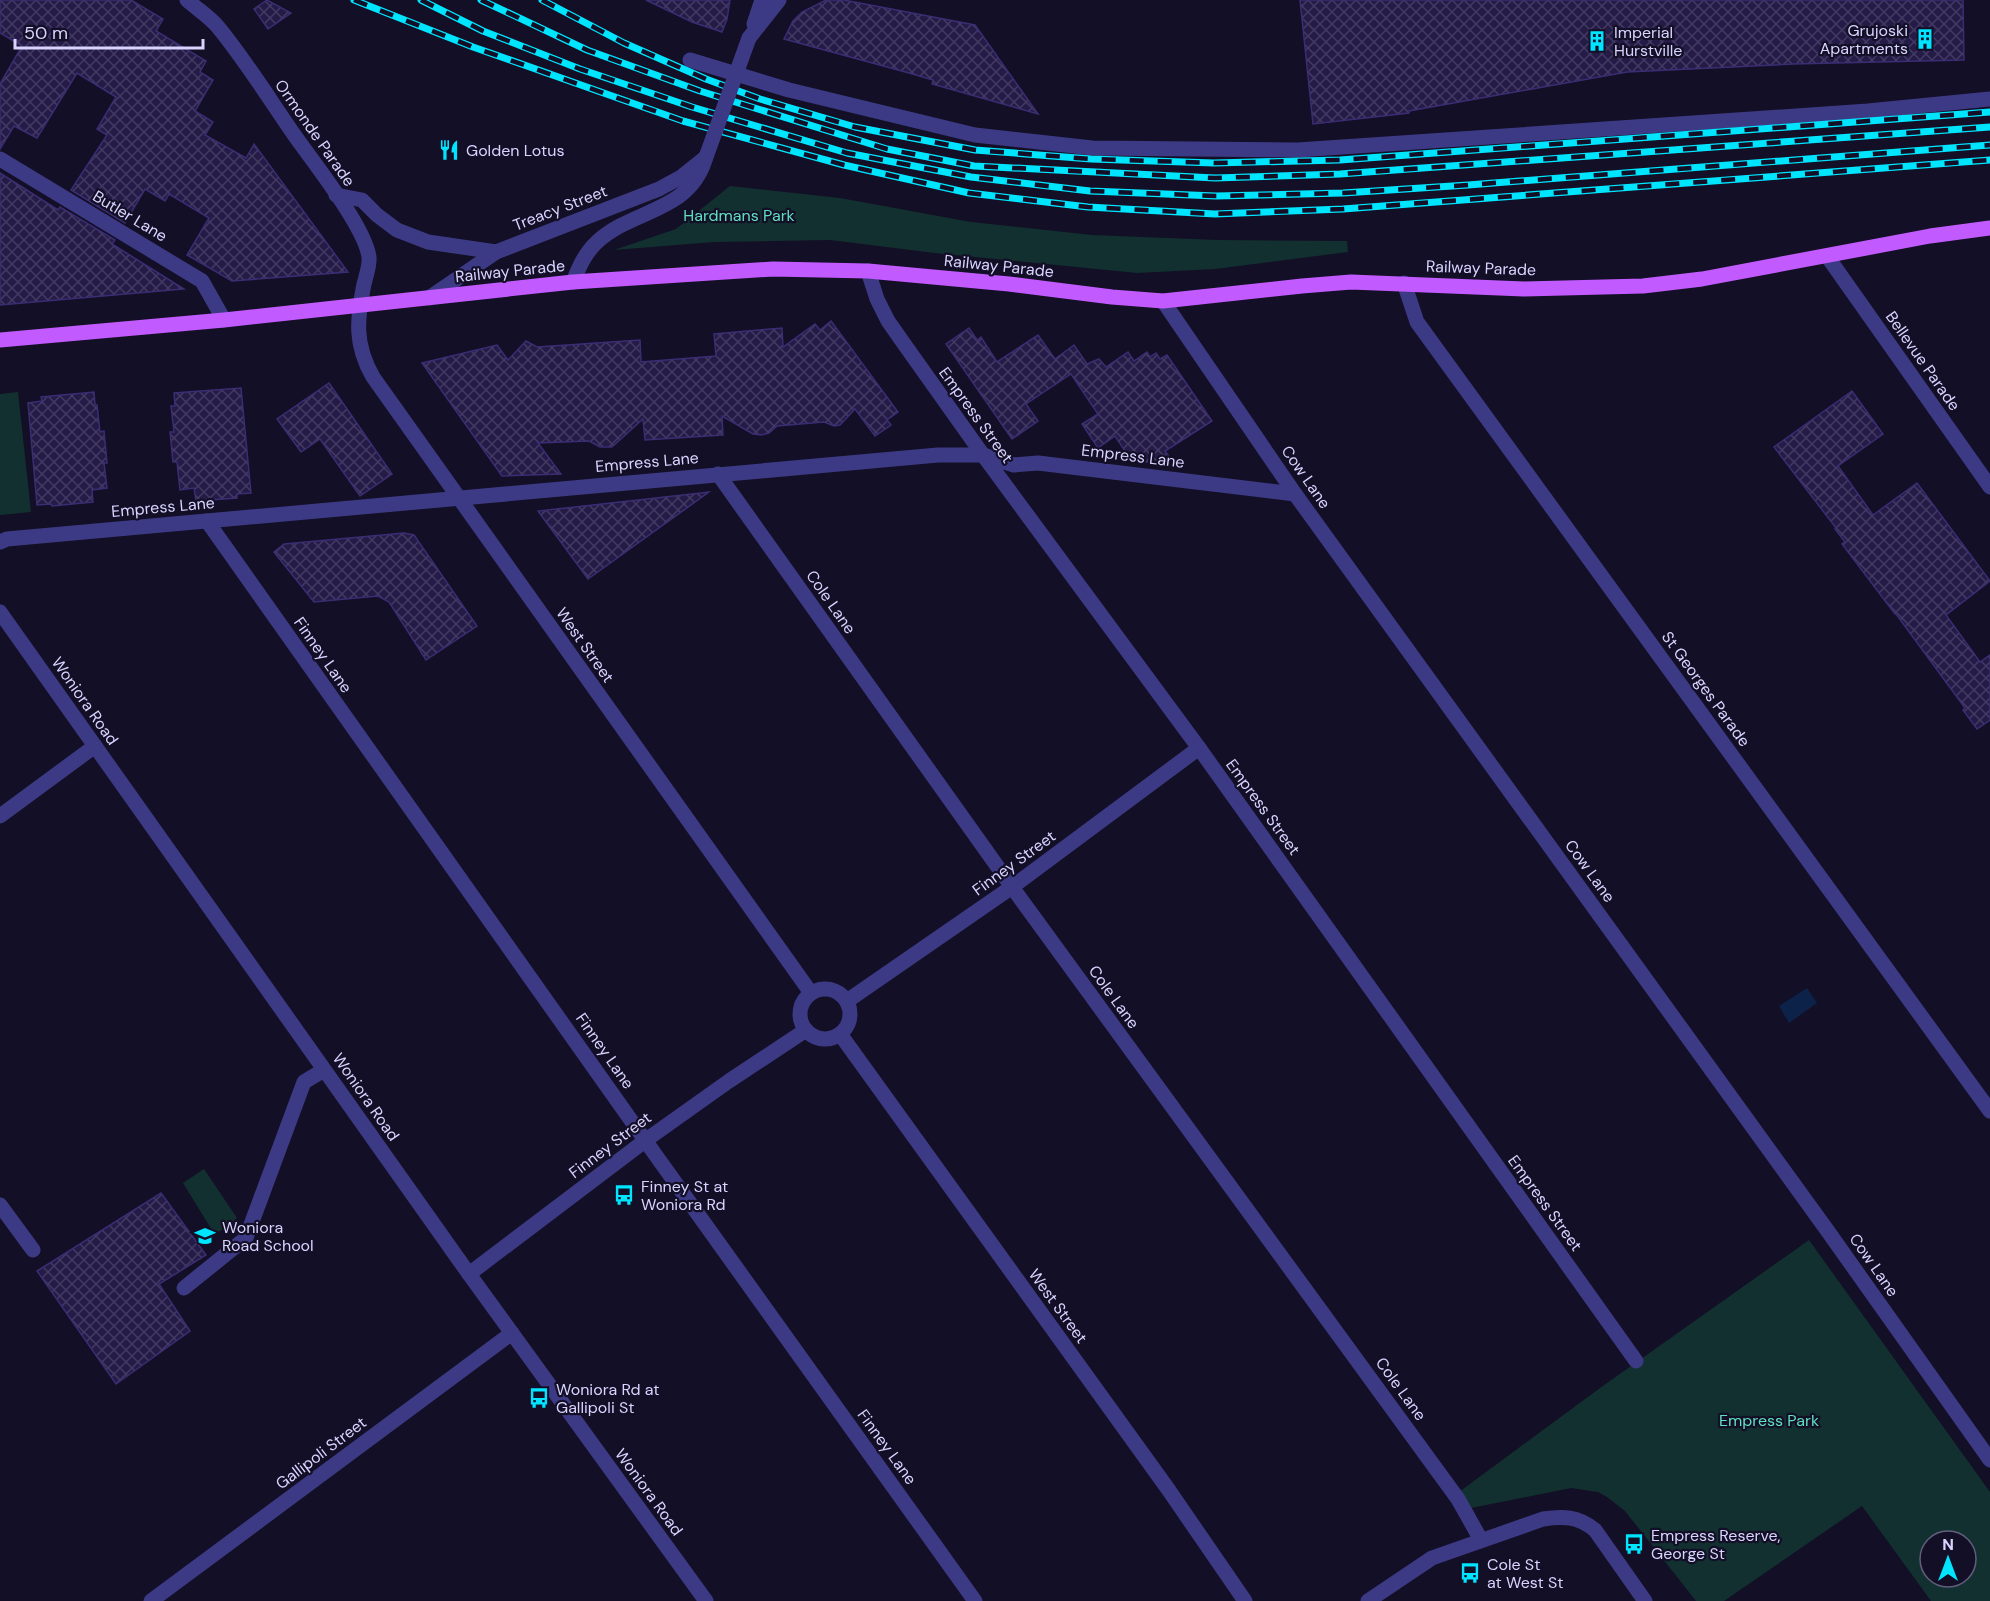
<svg xmlns="http://www.w3.org/2000/svg" width="1990" height="1601" font-family="'DM Sans',sans-serif">
	<style>
		.green { fill: #12302f; fill-rule: evenodd }
		.water { fill: #0c2248 }
		.building { fill: url(#building-cross-hatch); stroke: #3b2d73; stroke-width: 1.5 }
		.lines { fill: none; stroke-linecap: round; stroke-linejoin: round }
		.minor { stroke: #3d3a85; stroke-width: 15 }
		.major { stroke: #c25bff; stroke-width: 15 }
		.rail-casing { stroke: #00e5ff; stroke-width: 7 }
		.rail { stroke: #130f26; stroke-width: 4.5; stroke-dasharray: 14; stroke-linecap: butt }
		.minor-bridge { stroke: #3d3a85; stroke-width: 15 }
		.labels { text-anchor: middle; dominant-baseline: central; stroke-width: 4.5; stroke-linejoin: round; paint-order: stroke }
		.poi-label { font-size: 16px; fill: #d9d4ff; stroke: #130f26; text-anchor: start }
		.street-label { font-size: 16px; fill: #d9d4ff; stroke: #130f26 }
		.park-label { font-size: 16px; fill: #5fe0c0; stroke: #130f26 }
	</style>
	<defs>
		<pattern id="building-cross-hatch" width="8" height="8" patternUnits="userSpaceOnUse" patternTransform="scale(1.5)"><rect width="8" height="8" fill="#241b47"/><path d="M0 0l8 8M0 8l8-8" fill="none" stroke="#433b63"/></pattern>
	</defs>
	<rect width="100%" height="100%" fill="#130f26"/>
	<!-- green -->
	<g class="green">
		<path d="M730,186L840,198L971,222L1092,235L1218,240L1347,241L1348,252L1215,269L1137,273L935,253L830,240L714,242L614,250L676,229Z"/>
		<path d="M18,392L31,512L0,515V394Z"/>
		<path d="M204,1169L237,1218L215,1235L183,1183Z"/>
		<path d="M1809,1240L1990,1492V1601H1931L1862,1506L1724,1601H1696L1625,1511L1607,1497L1598,1492L1571,1488L1471,1508L1459,1492L1600,1388ZM1930,1541H1966V1577H1930Z"/>
	</g>
	<!-- water -->
	<path class="water" d="M1807,988L1817,1003L1789,1023L1779,1006Z"/>
	<!-- building -->
	<g class="building">
		<path d="M0,0H131L163,19L156,31L206,61L200,72L213,80L195,111L213,122L205,135L246,158L254,144L348,272L232,281L187,255L209,218L169,194L165,201L145,189L125,223L71,190L107,135L97,129L116,97L77,73L37,138L14,126L0,149V84L22,46L0,33Z"/>
		<path d="M267,0L291,13L268,29L254,9Z"/>
		<path d="M646,0H730L727,19L722,32L692,22Z"/>
		<path d="M826,0H844L975,25L1038,114L932,84L933,80L909,73L784,39L793,21L802,12Z"/>
		<path d="M1300,0H1963L1964,60L1793,64L1627,72L1409,111V113L1313,124Z"/>
		<path d="M0,173L58,210L60,207L115,240L112,244L184,289L0,305Z"/>
		<path d="M831,321L898,412L887,420L891,425L875,436L855,409L840,425L834,426L824,422L777,426L769,433L761,435L753,434L722,416L723,435L645,440L643,419L612,447H600L589,441L538,443L561,474L502,476L422,363L497,345L508,360L526,341L537,347L640,340L641,362L716,356L714,334L782,328L783,347L815,324L820,330Z"/>
		<path d="M969,328L977,340L981,337L997,362L1038,335L1055,359L1074,345L1087,364L1099,359L1106,367L1128,352L1134,361L1147,352L1150,357L1156,353L1160,359L1167,355L1212,421L1165,451L1176,466L1131,460L1115,436L1098,448L1082,424L1098,414L1071,374L1026,404L1038,421L1012,439L946,344Z"/>
		<path d="M329,383L392,474L360,496L320,439L301,452L277,419Z"/>
		<path d="M241,388L251,493L237,494V498L196,501L194,488L180,490L177,462H173L170,432H174L171,406H175L174,393Z"/>
		<path d="M1852,391L1883,434L1838,466L1873,515L1917,483L1990,581L1946,615L1980,662L1990,655V720L1977,729L1963,710L1965,708L1896,614H1895L1842,544L1845,542L1835,529L1836,528L1774,447Z"/>
		<path d="M94,392L95,405H97L100,432L104,431L107,463H104L107,488L92,490L93,502L52,506L51,504L37,505L28,403L42,401L41,397Z"/>
		<path d="M709,492L588,579L538,511L584,506Z"/>
		<path d="M404,533L414,535L477,626L426,660L389,602L378,596L314,602L274,552L284,544Z"/>
		<path d="M161,1193L206,1255L159,1284L190,1331L116,1384L37,1271Z"/>
	</g>
	<g class="lines">
		<!-- minor -->
		<g class="minor">
			<path d="M187,0C197,9 210,17 218,27C246,61 270,100 295,136C314,163 365,227 369,257C370,265 366,276 364,284C357,319 354,344 373,377L811,993"/>
			<path d="M754,24L762,0"/>
			<path d="M749,38L779,0"/>
			<path d="M690,60L789,90L975,135L1092,148L1298,150L1868,111L1990,99"/>
			<path d="M0,159L202,281L224,320"/>
			<path d="M336,195L362,200L377,215L397,230L428,242L496,252"/>
			<path d="M1827,256L1990,487"/>
			<path d="M868,271L877,299L888,321L907,348L983,455L1199,748L1636,1361"/>
			<path d="M573,282C579,267 585,253 597,242C632,209 688,213 705,160"/>
			<path d="M1404,283L1417,322L1990,1111"/>
			<path d="M429,298L496,252L659,189L681,177L706,157"/>
			<path d="M1163,301L1295,494L1827,1230L1990,1460"/>
			<path d="M718,474L1012,887L1458,1499L1481,1540"/>
			<path d="M207,521L657,1157L975,1601"/>
			<path d="M0,542L7,539L938,455H983L1014,465L1038,463L1295,494"/>
			<path d="M0,612L469,1274L706,1601"/>
			<path d="M0,816L95,746"/>
			<circle cx="825" cy="1014" r="25"/>
			<path d="M847,1001L1012,887L1199,748"/>
			<path d="M840,1034L1168,1489L1245,1601"/>
			<path d="M0,1205L33,1250"/>
			<path d="M469,1274L646,1140L729,1081L806,1030"/>
			<path d="M184,1288L246,1238L304,1082L324,1070"/>
			<path d="M151,1601L512,1333"/>
			<path d="M1368,1601L1432,1558L1543,1519C1563,1516 1578,1516 1595,1530L1645,1601"/>
		</g>
		<!-- major -->
		<path class="major" d="M0,340L224,320L573,282L773,269L868,271L1009,284L1112,297L1163,301L1302,286L1351,282L1524,289L1643,286L1702,279L1930,236L1990,228"/>
		<!-- rail casing -->
		<g class="rail-casing">
			<g id="rail">
				<path d="M354,0L473,47L683,121L844,165L969,193L1088,207L1215,214L1343,209L1990,160"/>
				<path d="M421,0L483,31L580,69L692,107L847,153L971,177L1090,191L1216,196L1343,193L1468,185L1990,145"/>
				<path d="M481,0L587,50L700,91L887,149L974,166L1215,178L1340,174L1990,127"/>
				<path d="M542,0L624,43L706,79L760,99L855,127L975,150L1091,159L1214,163L1340,160L1990,112"/>
			</g>
		</g>
		<!-- rail -->
		<use href="#rail" class="rail"/>
		<!-- minor-bridge -->
		<path class="minor-bridge" d="M706,157L749,38"/>
	</g>
	<!-- icons -->
	<defs>
		<g id="building-bare" transform="scale(1.62)"><path d="M-4-6H4V6H1V3H-1V6H-4ZM-2.5-4.3h1.7v1.8h-1.7ZM.8-4.3h1.7v1.8H.8ZM-2.5-1h1.7V.8h-1.7ZM.8-1h1.7V.8H.8Z" fill="#00e5ff" stroke="#130f26" stroke-width="2.5" paint-order="stroke"/></g>
		<g id="restaurant-bare" transform="scale(1.62)"><path d="M-5-6h1v4h1v-4h1v4h1v-4h1v5L-1.5 .5V6h-2V.5L-5-1ZM5-6V6H3V1.5H1.5Q1.5-4 5-6Z" fill="#00e5ff" stroke="#130f26" stroke-width="2.5" paint-order="stroke"/></g>
		<g id="bus-bare" transform="scale(1.62)"><path d="M-5-6H5V4H4V6H2V4H-2V6H-4V4H-5ZM-3.5-4V0h7V-4ZM-3.5 1.2v1.5H-2V1.2ZM2 1.2v1.5H3.5V1.2Z" fill="#00e5ff" stroke="#130f26" stroke-width="2.5" paint-order="stroke"/></g>
		<g id="school-bare" transform="scale(1.62)"><path d="M0-5L7-2L0 1L-7-2ZM-4 1L0 2.5L4 1V4Q0 6-4 4Z" fill="#00e5ff" stroke="#130f26" stroke-width="2.5" paint-order="stroke"/></g>
	</defs>
	<g fill-rule="evenodd">
		<use href="#building-bare" x="1925" y="39"/>
		<use href="#building-bare" x="1597" y="41"/>
		<use href="#restaurant-bare" x="449" y="150"/>
		<use href="#bus-bare" x="624" y="1195"/>
		<use href="#school-bare" x="205" y="1236"/>
		<use href="#bus-bare" x="539" y="1398"/>
		<use href="#bus-bare" x="1634" y="1544"/>
		<use href="#bus-bare" x="1470" y="1573"/>
	</g>
	<g class="labels">
		<!-- poi labels -->
		<g class="poi-label">
			<text x="1908" y="30" text-anchor="end">Grujoski<tspan x="1908" dy="18">Apartments</tspan></text>
			<text x="1614" y="32">Imperial<tspan x="1614" dy="18">Hurstville</tspan></text>
			<text x="466" y="150">Golden Lotus</text>
			<text x="641" y="1186">Finney St at<tspan x="641" dy="18">Woniora Rd</tspan></text>
			<text x="222" y="1227">Woniora<tspan x="222" dy="18">Road School</tspan></text>
			<text x="556" y="1389">Woniora Rd at<tspan x="556" dy="18">Gallipoli St</tspan></text>
			<text x="1651" y="1535">Empress Reserve,<tspan x="1651" dy="18">George St</tspan></text>
			<text x="1487" y="1564">Cole St<tspan x="1487" dy="18">at West St</tspan></text>
		</g>
		<!-- street labels -->
		<g class="street-label">
			<text transform="translate(315 133) rotate(55)">Ormonde Parade</text>
			<text transform="translate(560 208) rotate(-21)">Treacy Street</text>
			<text transform="translate(130 216) rotate(31)">Butler Lane</text>
			<text transform="translate(999 266) rotate(6)">Railway Parade</text>
			<text transform="translate(1481 268) rotate(2)">Railway Parade</text>
			<text transform="translate(510 271) rotate(-6)">Railway Parade</text>
			<text transform="translate(1923 361) rotate(55)">Bellevue Parade</text>
			<text transform="translate(976 415) rotate(54)">Empress Street</text>
			<text transform="translate(1133 456) rotate(7)">Empress Lane</text>
			<text transform="translate(647 462) rotate(-5)">Empress Lane</text>
			<text transform="translate(1306 477) rotate(55)">Cow Lane</text>
			<text transform="translate(163 507) rotate(-5)">Empress Lane</text>
			<text transform="translate(831 602) rotate(55)">Cole Lane</text>
			<text transform="translate(585 645) rotate(55)">West Street</text>
			<text transform="translate(323 655) rotate(55)">Finney Lane</text>
			<text transform="translate(1706 689) rotate(54)">St Georges Parade</text>
			<text transform="translate(85 701) rotate(55)">Woniora Road</text>
			<text transform="translate(1263 807) rotate(54)">Empress Street</text>
			<text transform="translate(1014 863) rotate(-36)">Finney Street</text>
			<text transform="translate(1590 871) rotate(54)">Cow Lane</text>
			<text transform="translate(1114 997) rotate(54)">Cole Lane</text>
			<text transform="translate(605 1051) rotate(55)">Finney Lane</text>
			<text transform="translate(366 1097) rotate(55)">Woniora Road</text>
			<text transform="translate(610 1145) rotate(-37)">Finney Street</text>
			<text transform="translate(1545 1203) rotate(54)">Empress Street</text>
			<text transform="translate(1874 1265) rotate(55)">Cow Lane</text>
			<text transform="translate(1058 1306) rotate(54)">West Street</text>
			<text transform="translate(1401 1389) rotate(54)">Cole Lane</text>
			<text transform="translate(887 1447) rotate(54)">Finney Lane</text>
			<text transform="translate(321 1453) rotate(-37)">Gallipoli Street</text>
			<text transform="translate(649 1492) rotate(54)">Woniora Road</text>
		</g>
		<!-- park labels -->
		<g class="park-label">
			<text x="739" y="215">Hardmans Park</text>
			<text x="1769" y="1420">Empress Park</text>
		</g>
	</g>
	<!-- north arrow -->
	<g transform="translate(1948 1559)"><circle r="28" fill="#130f26" stroke="#625e7d" stroke-width="1.5"/>
	<path d="M0-4.5L10 22L0 15L-10 22Z" fill="#00e5ff"/>
	<text y="-9" font-size="16" font-weight="bold" text-anchor="middle" fill="#d9d4ff">N</text>
	</g>
	<!-- scale -->
	<path d="M15 39v9h188v-9" fill="none" stroke="#d9d4ff" stroke-width="3"/>
	<text x="24" y="39" font-size="18" fill="#d9d4ff" stroke="#130f26" stroke-width="4.5" paint-order="stroke">50 m</text>
</svg>
